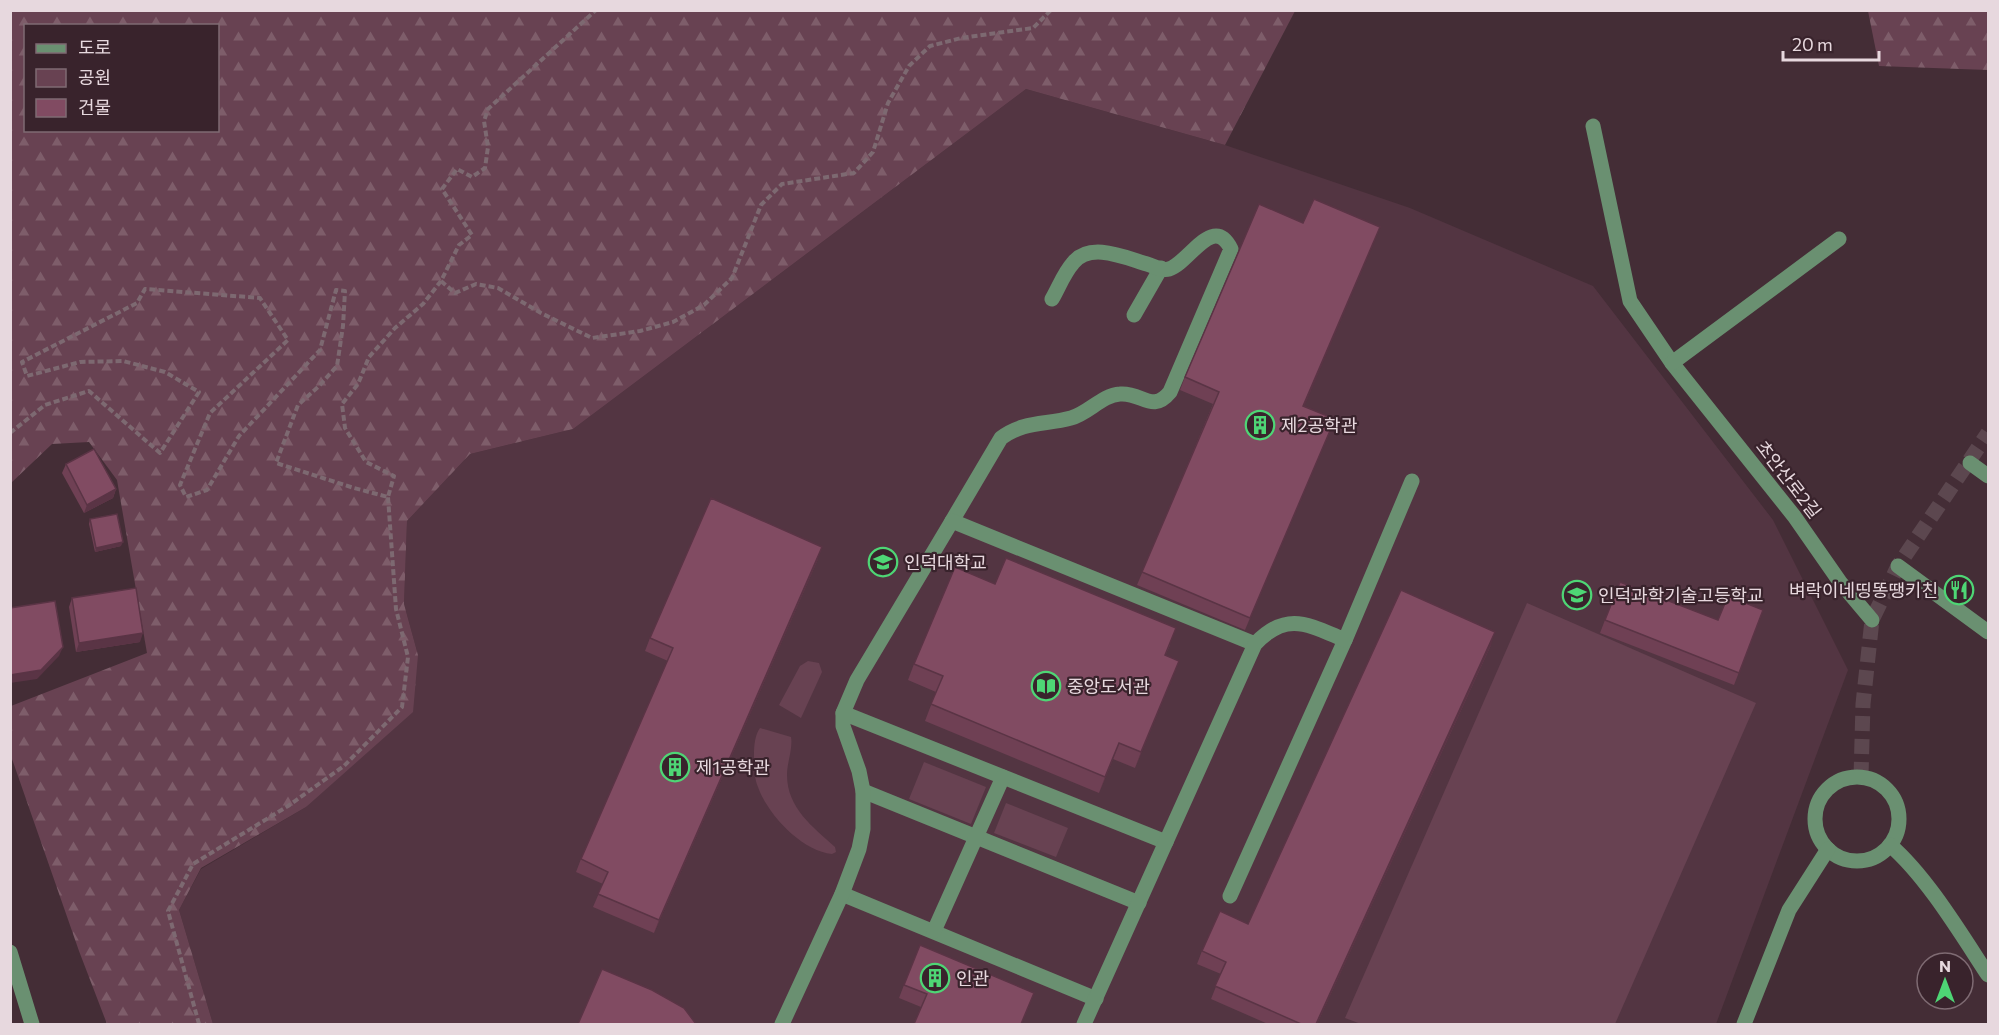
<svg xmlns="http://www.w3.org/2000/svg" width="1999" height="1035" font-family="Commissioner,'Noto Sans KR',sans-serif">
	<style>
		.built { fill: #533542 }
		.green { fill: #684252 }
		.forest { fill: url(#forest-firs); fill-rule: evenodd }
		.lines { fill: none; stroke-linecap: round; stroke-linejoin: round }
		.minor-tunnel { stroke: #5c474f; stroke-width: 15; stroke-dasharray: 15 8; stroke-linecap: butt }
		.path { stroke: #7d6971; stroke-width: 4; stroke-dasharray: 6 3; stroke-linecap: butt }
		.minor { stroke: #6a9071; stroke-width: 15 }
		.wall { fill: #6f4054 }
		.shaded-wall { fill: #5a3445 }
		.building { fill: #814b62; stroke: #5a3445; stroke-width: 1.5 }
		.labels { text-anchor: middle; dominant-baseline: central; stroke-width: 4.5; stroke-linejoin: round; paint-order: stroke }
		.poi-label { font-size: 18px; fill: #e7d8de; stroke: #39232c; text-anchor: start }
		.street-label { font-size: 18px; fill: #e7d8de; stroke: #39232c }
	</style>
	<defs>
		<pattern id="forest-firs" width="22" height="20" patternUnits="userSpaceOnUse" patternTransform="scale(1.5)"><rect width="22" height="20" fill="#684252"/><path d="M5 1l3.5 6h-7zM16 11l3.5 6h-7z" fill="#7e5d6a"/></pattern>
	</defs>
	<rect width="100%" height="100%" fill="#442d36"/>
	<!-- built -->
	<path class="built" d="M1026,89L1225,145L1410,208L1593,286L1773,520L1848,670L1716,1024H213L179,910L201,869L306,807L418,655L404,604L407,521L470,454L573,429Z"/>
	<!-- green -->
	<g class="green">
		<path d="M1527,603L1756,703L1615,1024H1361L1345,1018Z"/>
		<path d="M808,661L819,663L822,672L801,718L779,705L800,666Z"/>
		<path d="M760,728L791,737C793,749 787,762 787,775C787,808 813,827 835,847L836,852L832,854C802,851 768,815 758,787C754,778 754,765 754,755C754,745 755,735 760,728Z"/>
		<path d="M924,762L986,787L971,824L909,799Z"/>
		<path d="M1006,803L1068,828L1056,857L994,833Z"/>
	</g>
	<!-- forest -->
	<g class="forest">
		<path d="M11,11H1295L1225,145L1026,89L573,429L470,454L407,521L404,604L418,655L413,712L306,807L201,868L179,910L213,1024H107L79,951L11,756V706L147,653L117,480L89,442L52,444L11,483ZM26,26H218V130H26Z"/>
		<path d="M1868,11H1988V70L1879,66Z"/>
	</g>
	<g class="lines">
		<!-- minor-tunnel -->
		<path class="minor-tunnel" d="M1861,777L1863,704L1872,620L1898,566L1988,433"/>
		<!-- path -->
		<g class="path">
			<path d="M441,281L455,293L476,284L498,288L541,313L592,338L640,331L673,322L704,305L732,278L761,205L782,184L854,173L873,152L888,103L909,66L930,46L961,38L1033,28L1051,10"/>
			<path d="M10,433L45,405L89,391L160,453L199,392L165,372L123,361L80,362L27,376L22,362L137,303L145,289L260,298L288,340L210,413L180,485L186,497L207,490L239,436L320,350L336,290L345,291L343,326L337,366L319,386L298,405L276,463L354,488L388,497L394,476L366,462L345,428L342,404L358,384L369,357L395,328L423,304L441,281L459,245L472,235L442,189L457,169L472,177L485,168L488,147L484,121L488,109L596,10"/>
			<path d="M199,1024L168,911L193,864L288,806L344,766L402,707L408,657L396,609L388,497"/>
		</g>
		<!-- minor -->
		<g class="minor">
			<path d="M1593,126L1630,301L1672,363L1794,516L1840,582L1872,620"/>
			<path d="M1134,315L1161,268"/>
			<path d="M1672,363L1839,239"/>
			<path d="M1970,463L1988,476"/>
			<path d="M952,521L1001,438C1024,421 1045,425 1071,418C1089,413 1102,395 1120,394C1142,392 1152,414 1170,392L1231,249C1213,213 1189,263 1169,269C1162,271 1154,266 1147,264C1126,258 1090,241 1073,263C1064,273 1059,287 1052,299"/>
			<path d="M1898,566L1988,632"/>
			<path d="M843,713L1166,842"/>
			<circle cx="1857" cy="819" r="42"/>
			<path d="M863,791L1139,903"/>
			<path d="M1890,845C1927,877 1961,934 1988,975"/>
			<path d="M842,894L1096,999"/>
			<path d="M1230,896L1345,640"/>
			<path d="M934,931L1003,777"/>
			<path d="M10,952L32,1024"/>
			<path d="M782,1024L842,894L859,849L863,829V791L859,771L843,726V713L857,680L952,521L1255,644"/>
			<path d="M1084,1024L1255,644C1287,610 1309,625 1345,640L1412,481"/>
			<path d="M1744,1024L1789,910L1828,849"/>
		</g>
	</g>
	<!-- wall -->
	<g class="wall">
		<path d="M1303,223L1380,227L1304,406L1335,419L1245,630L1137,585L1213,404L1180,390L1185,377Z"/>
		<path d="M66,464L116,489L113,498L84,513L62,473Z"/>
		<path d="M90,519L121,546L95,552L89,524Z"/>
		<path d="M818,559L654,933L593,907L603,884L576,872L581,859L668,661L645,651L650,638Z"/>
		<path d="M995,584L1170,645L1165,656L1179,661L1135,768L1113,759L1099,793L925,721L936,692L908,680L914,664Z"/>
		<path d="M72,598L140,642L76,652L69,607Z"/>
		<path d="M1763,610L1734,685L1600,633L1605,620H1718Z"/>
		<path d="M1491,645L1317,1024H1268L1211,999L1221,974L1197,964L1202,951L1248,924Z"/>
		<path d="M904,985L1029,1006L1021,1024H914L921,1007L899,998Z"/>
	</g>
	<!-- shaded-wall -->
	<g class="shaded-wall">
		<path d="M1380,227L1375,240L1299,419L1303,406Z"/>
		<path d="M1335,419L1330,432L1245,630L1250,618Z"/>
		<path d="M116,489L113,498L84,513L87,505Z"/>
		<path d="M123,542L121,546L95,552L96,548Z"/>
		<path d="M822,547L818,559L654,933L659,920Z"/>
		<path d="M1495,632L1491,645L1317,1024H1316Z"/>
		<path d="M143,633L140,642L76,652L79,643Z"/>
		<path d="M63,647L59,656L37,679L10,683V675Z"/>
		<path d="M1179,661L1173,677L1135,768L1141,752Z"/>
		<path d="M1119,743L1113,759L1099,793L1105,777Z"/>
	</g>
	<!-- building -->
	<g class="building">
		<path d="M1314,199L1380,227L1303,406L1335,419L1250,618L1142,572L1219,392L1185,377L1259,204L1303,223Z"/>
		<path d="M94,449L116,489L87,505L66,464Z"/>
		<path d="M711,498L822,547L659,920L598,894L608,872L581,859L673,648L650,638Z"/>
		<path d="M117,514L123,542L96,548L90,519Z"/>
		<path d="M1006,558L1176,628L1165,655L1179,661L1141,752L1119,743L1105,777L931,704L943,676L914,664L955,567L995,584Z"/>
		<path d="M1620,582L1718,620L1728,596L1763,610L1739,673L1605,620Z"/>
		<path d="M136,588L143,633L79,643L72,598Z"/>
		<path d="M1401,590L1495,632L1316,1024H1301L1215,986L1226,962L1202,951L1220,911L1248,924Z"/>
		<path d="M55,601L63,647L41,670L10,675V608Z"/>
		<path d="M920,945L1034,993L1021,1024H914L927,994L904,985Z"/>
		<path d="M602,969L652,990L684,1008L696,1024H578Z"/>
	</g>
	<!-- icons -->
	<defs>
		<g id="building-ring" transform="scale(1.5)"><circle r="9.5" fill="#39232c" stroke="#4ed675" stroke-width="1.5"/><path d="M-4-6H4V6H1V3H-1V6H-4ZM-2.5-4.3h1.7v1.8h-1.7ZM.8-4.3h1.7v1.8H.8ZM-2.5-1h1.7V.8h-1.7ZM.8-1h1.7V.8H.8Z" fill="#4ed675"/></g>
		<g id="university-ring" transform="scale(1.5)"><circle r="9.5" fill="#39232c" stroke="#4ed675" stroke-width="1.5"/><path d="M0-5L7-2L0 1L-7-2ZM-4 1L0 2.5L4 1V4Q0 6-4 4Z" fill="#4ed675"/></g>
		<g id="restaurant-ring" transform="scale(1.5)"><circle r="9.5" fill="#39232c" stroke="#4ed675" stroke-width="1.5"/><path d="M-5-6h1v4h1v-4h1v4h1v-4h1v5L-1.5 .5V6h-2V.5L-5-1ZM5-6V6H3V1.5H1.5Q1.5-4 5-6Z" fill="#4ed675"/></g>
		<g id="school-ring" transform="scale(1.5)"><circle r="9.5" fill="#39232c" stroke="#4ed675" stroke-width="1.5"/><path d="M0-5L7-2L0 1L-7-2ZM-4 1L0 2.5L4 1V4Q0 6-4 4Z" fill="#4ed675"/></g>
		<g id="library-ring" transform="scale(1.5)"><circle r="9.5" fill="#39232c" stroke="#4ed675" stroke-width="1.5"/><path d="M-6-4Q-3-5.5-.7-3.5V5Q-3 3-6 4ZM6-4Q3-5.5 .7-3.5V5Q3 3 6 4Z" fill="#4ed675"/></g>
	</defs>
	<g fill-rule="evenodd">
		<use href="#building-ring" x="1260" y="425"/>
		<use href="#university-ring" x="883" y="562"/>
		<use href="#restaurant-ring" x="1959" y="590"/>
		<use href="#school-ring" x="1577" y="595"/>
		<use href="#library-ring" x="1046" y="686"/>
		<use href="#building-ring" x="675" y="767"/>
		<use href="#building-ring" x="935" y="978"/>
	</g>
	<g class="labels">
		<!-- poi labels -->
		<g class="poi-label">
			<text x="1281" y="425">제2공학관</text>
			<text x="904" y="562">인덕대학교</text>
			<text x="1938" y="590" text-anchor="end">벼락이네띵똥땡키친</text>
			<text x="1598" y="595">인덕과학기술고등학교</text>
			<text x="1067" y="686">중앙도서관</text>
			<text x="696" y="767">제1공학관</text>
			<text x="956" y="978">인관</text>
		</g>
		<!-- street labels -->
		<g class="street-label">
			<text transform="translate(1789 479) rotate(52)">초안산로2길</text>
		</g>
	</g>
	<!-- border -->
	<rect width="1999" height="1035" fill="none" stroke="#e7d8de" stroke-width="24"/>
	<!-- legend -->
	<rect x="24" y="24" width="195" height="108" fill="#39232c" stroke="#7f6b73" stroke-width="1.5"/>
	<rect x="36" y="44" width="30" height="9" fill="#6a9071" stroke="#7f6b73" stroke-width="1.5"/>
	<text x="78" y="54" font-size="18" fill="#e7d8de">도로</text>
	<rect x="36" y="69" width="30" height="18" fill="#684252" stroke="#7f6b73" stroke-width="1.5"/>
	<text x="78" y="84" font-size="18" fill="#e7d8de">공원</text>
	<rect x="36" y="99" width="30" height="18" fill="#814b62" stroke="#7f6b73" stroke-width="1.5"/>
	<text x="78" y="114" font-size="18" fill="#e7d8de">건물</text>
	<!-- north arrow -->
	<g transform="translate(1945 981)"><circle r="28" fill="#39232c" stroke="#7f6b73" stroke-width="1.5"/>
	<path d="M0-4.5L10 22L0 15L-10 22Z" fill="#4ed675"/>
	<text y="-9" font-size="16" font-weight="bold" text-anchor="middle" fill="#e7d8de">N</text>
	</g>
	<!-- scale -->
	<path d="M1783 51v9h96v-9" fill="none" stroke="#e7d8de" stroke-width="3"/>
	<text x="1792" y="51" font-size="18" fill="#e7d8de" stroke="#39232c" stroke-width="4.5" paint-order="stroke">20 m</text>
</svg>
